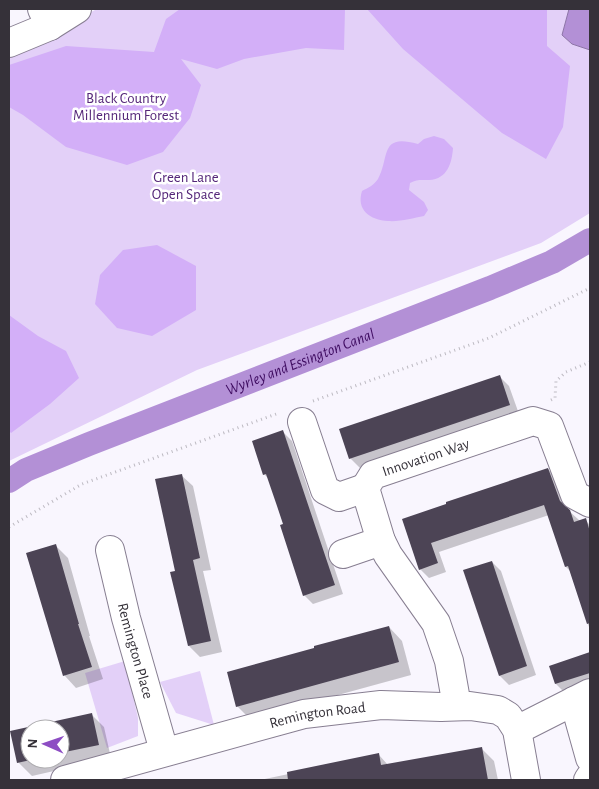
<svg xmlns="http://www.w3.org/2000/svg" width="599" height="789" font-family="'Alegreya Sans',sans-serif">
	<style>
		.green { fill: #e3d0f8 }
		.forest { fill: #d3aff8 }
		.water { fill: #b390d6; stroke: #8d74a7 }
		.shadow { fill: #0003; fill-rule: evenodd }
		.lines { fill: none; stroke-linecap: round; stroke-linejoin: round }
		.canal { stroke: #b390d6; stroke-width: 24 }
		.building { fill: #4c4455 }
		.minor-casing { stroke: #877e91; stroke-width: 30 }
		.highway-casing { stroke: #877e91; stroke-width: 30 }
		.path { stroke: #bdbac2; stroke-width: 3; stroke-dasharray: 1 4; stroke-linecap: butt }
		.minor { stroke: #fff; stroke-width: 28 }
		.highway { stroke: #fff; stroke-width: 28 }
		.labels { text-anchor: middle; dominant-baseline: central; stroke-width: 5; stroke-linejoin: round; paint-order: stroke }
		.park-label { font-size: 15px; fill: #552779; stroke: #fff }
		.street-label { font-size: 15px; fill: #353139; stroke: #fff }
		.water-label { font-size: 16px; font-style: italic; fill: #3f0c61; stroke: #fff }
	</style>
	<rect width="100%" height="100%" fill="#f9f6fe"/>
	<!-- green -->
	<g class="green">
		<path d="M97,9H569L562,35L572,44L590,50V213L541,243L197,370L9,461V54Z"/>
		<path d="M125,661L138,718V736L107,748L85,673Z"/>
		<path d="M200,671L214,725L176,713L160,682Z"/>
	</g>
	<!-- forest -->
	<g class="forest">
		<path d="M180,9H345L344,50L306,48L244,59L217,69L181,59L201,85L190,118L163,152L127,165L66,147L23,115L9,107V65L66,46L154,52L166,19Z"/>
		<path d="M367,9H547V46L570,66L563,127L546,159L502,133L403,49Z"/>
		<path d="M434,136L444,139L453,148C452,162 448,179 429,180C422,180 417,179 410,183L409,190L424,202L428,210L424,216C413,218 400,222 388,221C370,220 356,210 362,191C368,188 374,185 378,179C390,157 379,133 418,144L424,139Z"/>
		<path d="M157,245L196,266V310L152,336L117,328L95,304L100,275L123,250Z"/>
		<path d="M9,315L38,336L66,351L79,378L50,404L11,433L9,431Z"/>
	</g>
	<!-- water -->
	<path class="water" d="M569,9H590V50L572,44L562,35Z"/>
	<!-- shadow -->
	<g class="shadow">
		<path d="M500,377L509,386L519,414L360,468L350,458Z"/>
		<path d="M283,432L292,441L343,594L313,604L304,595L285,525L270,480L264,474Z"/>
		<path d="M548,469L557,478L569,511L579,520H585L590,525V630L570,571L566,567L549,515L439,552L446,572L429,578L420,569L404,520Z"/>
		<path d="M181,475L193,486L211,570L203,571L222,652L200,657L189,646L176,572Z"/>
		<path d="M56,546L68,558L90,636H89L103,679L76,688L65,676L28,554Z"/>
		<path d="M492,562L501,571L536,675L509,685L500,676Z"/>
		<path d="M389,627L402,641L411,675L250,719L237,706L316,649Z"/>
		<path d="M590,654V685L565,693L556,684L550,667Z"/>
		<path d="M91,714L104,727L111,758L32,776L18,762L11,732ZM30,729H60V759H30Z"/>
		<path d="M481,748L494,761L498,780H260L379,755L388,765Z"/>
	</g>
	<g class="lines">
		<!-- canal -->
		<path class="canal" id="s1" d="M9,481L26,470L89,444L490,288L552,262L590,240"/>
	</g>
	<!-- building -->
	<g class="building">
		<path d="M500,375L510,405L349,459L339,429Z"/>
		<path d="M283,430L335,585L303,596L280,525L283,524L277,506L266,474L263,475L252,441Z"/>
		<path d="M548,468L560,501L570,510L574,522L586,518L590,532V623L587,624L568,566L565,567L544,505L431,543L438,563L419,570L402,519L446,504V502Z"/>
		<path d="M182,474L200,558L193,560L211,641L188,646L170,572L175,571L155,479Z"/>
		<path d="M56,544L79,624H78L92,667L63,676L26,553Z"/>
		<path d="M492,561L527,666L499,676L463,570Z"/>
		<path d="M389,626L399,662L236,707L227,672L314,648V646Z"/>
		<path d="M590,652V673L555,684L549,666Z"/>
		<path d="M92,713L99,745L60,753V729H30V759H35L17,763L10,731Z"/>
		<path d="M482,747L488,780H288L287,772L379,753L381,765Z"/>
	</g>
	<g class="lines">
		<!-- minor casing -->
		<g class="minor-casing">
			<g id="minor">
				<path d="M42,9L50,26"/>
				<path d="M302,422L325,490L339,497L365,488"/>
				<path id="s2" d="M110,550L126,618L164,751"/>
				<path d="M343,554L381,541"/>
				<path d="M574,701L590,758"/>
				<path id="s3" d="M457,706L449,661L436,623L388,555L381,541L365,488L373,475L533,421L549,426L575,495L590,503"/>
				<path d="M517,730L590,693"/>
				<path id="s4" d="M65,780L304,714L381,705L441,707L470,706L498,710L508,716L517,730L526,780"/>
				<path d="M588,780L590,777"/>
			</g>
		</g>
		<!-- highway casing -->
		<g class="highway-casing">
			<path id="highway" d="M9,43L50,26L77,9"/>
		</g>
		<!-- path -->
		<g class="path">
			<path d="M551,400L555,398L556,381L566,372L590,362"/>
			<path d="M313,401L489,338L590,288"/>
			<path d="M9,527L82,484L279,413"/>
		</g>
		<!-- minor -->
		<use href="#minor" class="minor"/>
		<!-- highway -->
		<use href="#highway" class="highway"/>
	</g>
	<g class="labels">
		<!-- park labels -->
		<g class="park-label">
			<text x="126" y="98">Black Country<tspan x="126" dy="17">Millennium Forest</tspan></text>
			<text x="186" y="177">Green Lane<tspan x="186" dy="17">Open Space</tspan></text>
		</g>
		<!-- street labels -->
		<g class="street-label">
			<text stroke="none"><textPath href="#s3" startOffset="311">Innovation Way</textPath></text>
			<text stroke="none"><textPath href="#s2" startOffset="104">Remington Place</textPath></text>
			<text stroke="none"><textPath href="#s4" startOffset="261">Remington Road</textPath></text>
		</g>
		<!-- water labels -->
		<g class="water-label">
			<text stroke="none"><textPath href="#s1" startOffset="315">Wyrley and Essington Canal</textPath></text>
		</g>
	</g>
	<!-- border -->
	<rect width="599" height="789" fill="none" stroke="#353139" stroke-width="20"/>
	<!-- north arrow -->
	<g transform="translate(45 744) rotate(272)"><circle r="24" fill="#ffffff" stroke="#aeadb0"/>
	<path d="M0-4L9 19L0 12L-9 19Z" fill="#8d4dc3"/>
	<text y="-8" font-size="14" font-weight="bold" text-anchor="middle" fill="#353139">N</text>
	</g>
</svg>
